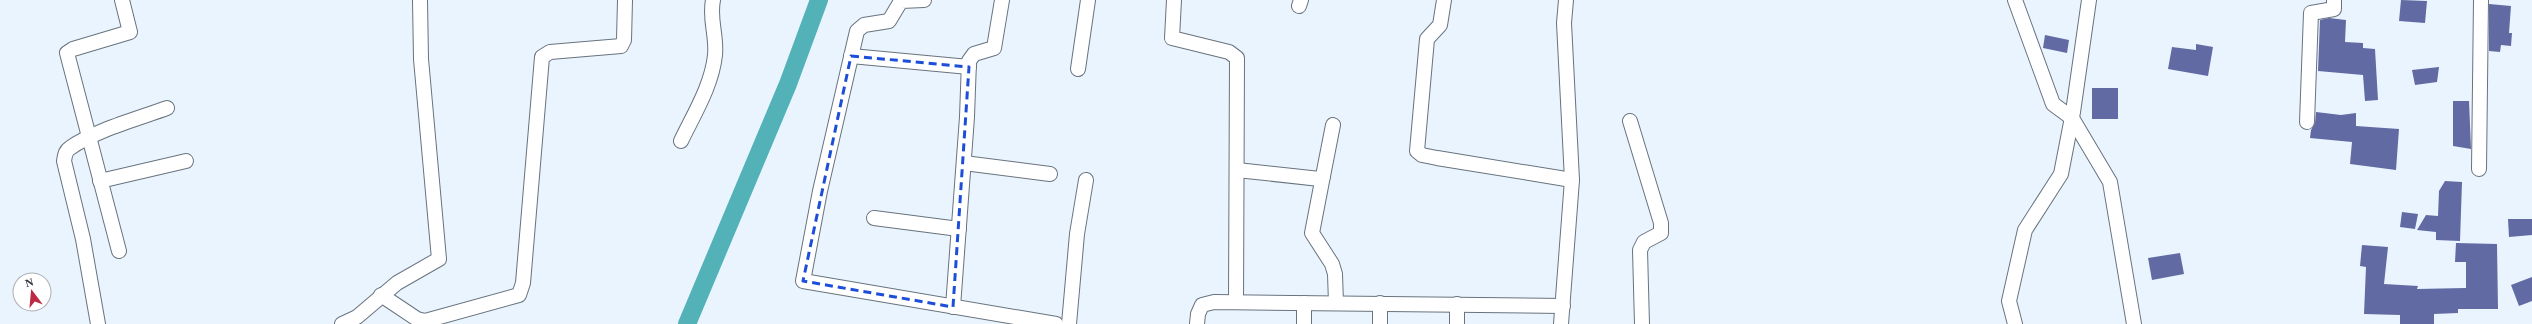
<svg xmlns="http://www.w3.org/2000/svg" width="2532" height="324" font-family="Georgia,serif">
	<style>
		.lines { fill: none; stroke-linecap: round; stroke-linejoin: round }
		.canal { stroke: #52b2b7; stroke-width: 18 }
		.building { fill: #616aa3 }
		.minor-casing { stroke: #68737e; stroke-width: 16 }
		.minor { stroke: #fff; stroke-width: 14 }
		.marked { fill: none; stroke: #1d4ed8; stroke-width: 3; stroke-dasharray: 8 5; stroke-linejoin: round }
	</style>
	<rect width="100%" height="100%" fill="#eaf4fe"/>
	<g class="lines">
		<!-- canal -->
		<path class="canal" d="M687,324L788,84L819,0"/>
	</g>
	<!-- building -->
	<g class="building">
		<path d="M2401,0L2427,1L2425,23L2399,21Z"/>
		<path d="M2489,4L2511,6L2509,33H2512L2511,46L2501,45L2500,52L2489,51Z"/>
		<path d="M2329,18L2346,20L2345,42L2363,43V48L2375,49L2378,100L2365,101L2363,75L2318,71L2320,20Z"/>
		<path d="M2045,35L2069,40L2067,53L2043,48Z"/>
		<path d="M2196,44L2213,47L2208,76L2168,69L2172,47L2196,50Z"/>
		<path d="M2439,67L2437,82L2415,85L2412,70Z"/>
		<rect x="2092" y="88" width="26" height="31"/>
		<path d="M2453,101H2469L2471,149L2453,146Z"/>
		<path d="M2316,112L2341,115L2356,113V126L2399,129L2396,170L2350,164L2352,142L2310,138L2311,130L2315,123Z"/>
		<path d="M2445,181L2462,182L2460,241L2436,240V232L2417,230L2426,215L2438,216L2439,191Z"/>
		<path d="M2402,212L2418,214L2415,229L2400,227Z"/>
		<path d="M2508,219H2532V235L2509,237Z"/>
		<path d="M2456,243L2497,244L2498,309H2458V313L2434,314V324H2400V315L2364,314L2366,267L2360,266L2362,245L2388,247L2384,284L2418,286L2417,289L2466,288V262H2455Z"/>
		<path d="M2180,253L2184,274L2152,280L2148,258Z"/>
		<path d="M2532,277V301L2519,306L2511,285Z"/>
	</g>
	<g class="lines">
		<!-- minor casing -->
		<g class="minor-casing">
			<g id="minor">
				<path d="M924,0L901,1L889,21L864,25L857,31L820,191L803,281L1056,324"/>
				<path d="M1174,0L1172,38L1229,52L1237,58L1236,302"/>
				<path d="M1444,0L1440,25L1427,39L1417,151L1422,155L1437,158L1572,180"/>
				<path d="M2015,0L2053,104L2072,118L2110,182L2134,324"/>
				<path d="M1299,6L1301,0"/>
				<path d="M851,56L969,67"/>
				<path d="M1078,69L1088,0"/>
				<path d="M1630,121L1661,223V233L1644,242L1640,250L1642,324"/>
				<path d="M2307,122L2311,13L2334,9V0"/>
				<path d="M681,141C694,114 712,85 715,55C717,35 709,20 713,0"/>
				<path d="M964,163L1050,174"/>
				<path d="M2479,169L2481,0"/>
				<path d="M1237,170L1320,179L1323,176L1333,125"/>
				<path d="M1323,176L1312,233L1332,264L1335,274L1336,303"/>
				<path d="M100,181L186,161"/>
				<path d="M874,218L959,229"/>
				<path d="M119,251L67,53L73,49L130,32L122,0"/>
				<path d="M381,295L417,319L425,321L519,295L523,283L542,57L550,52L621,46L624,40L625,0"/>
				<path d="M1304,303V324"/>
				<path d="M1380,303V324"/>
				<path d="M953,307L967,117L969,61L974,54L994,48L1002,0"/>
				<path d="M98,324L83,239L64,161C65,156 65,151 70,148C93,131 140,118 167,108"/>
				<path d="M342,324L357,317L397,283L439,259L421,59L420,0"/>
				<path d="M1069,324L1077,234L1086,180"/>
				<path d="M1197,324L1198,314L1202,305L1214,302L1563,306"/>
				<path d="M1457,324V304"/>
				<path d="M1561,324L1572,180L1564,23L1566,0"/>
				<path d="M2015,324L2009,301L2025,230L2061,174L2073,112L2089,0"/>
			</g>
		</g>
		<!-- minor -->
		<use href="#minor" class="minor"/>
	</g>
	<!-- marked area -->
	<path class="marked" d="M851,56L969,67L953,307L803,281Z"/>
	<!-- north arrow -->
	<g transform="translate(32 292) rotate(344)"><circle r="19" fill="#ffffff" stroke="#acaeb0"/>
	<path d="M0-3L7 15L0 10L-7 15Z" fill="#bc2b43"/>
	<text y="-6" font-size="11" font-weight="bold" text-anchor="middle" fill="#30353a">N</text>
	</g>
</svg>
